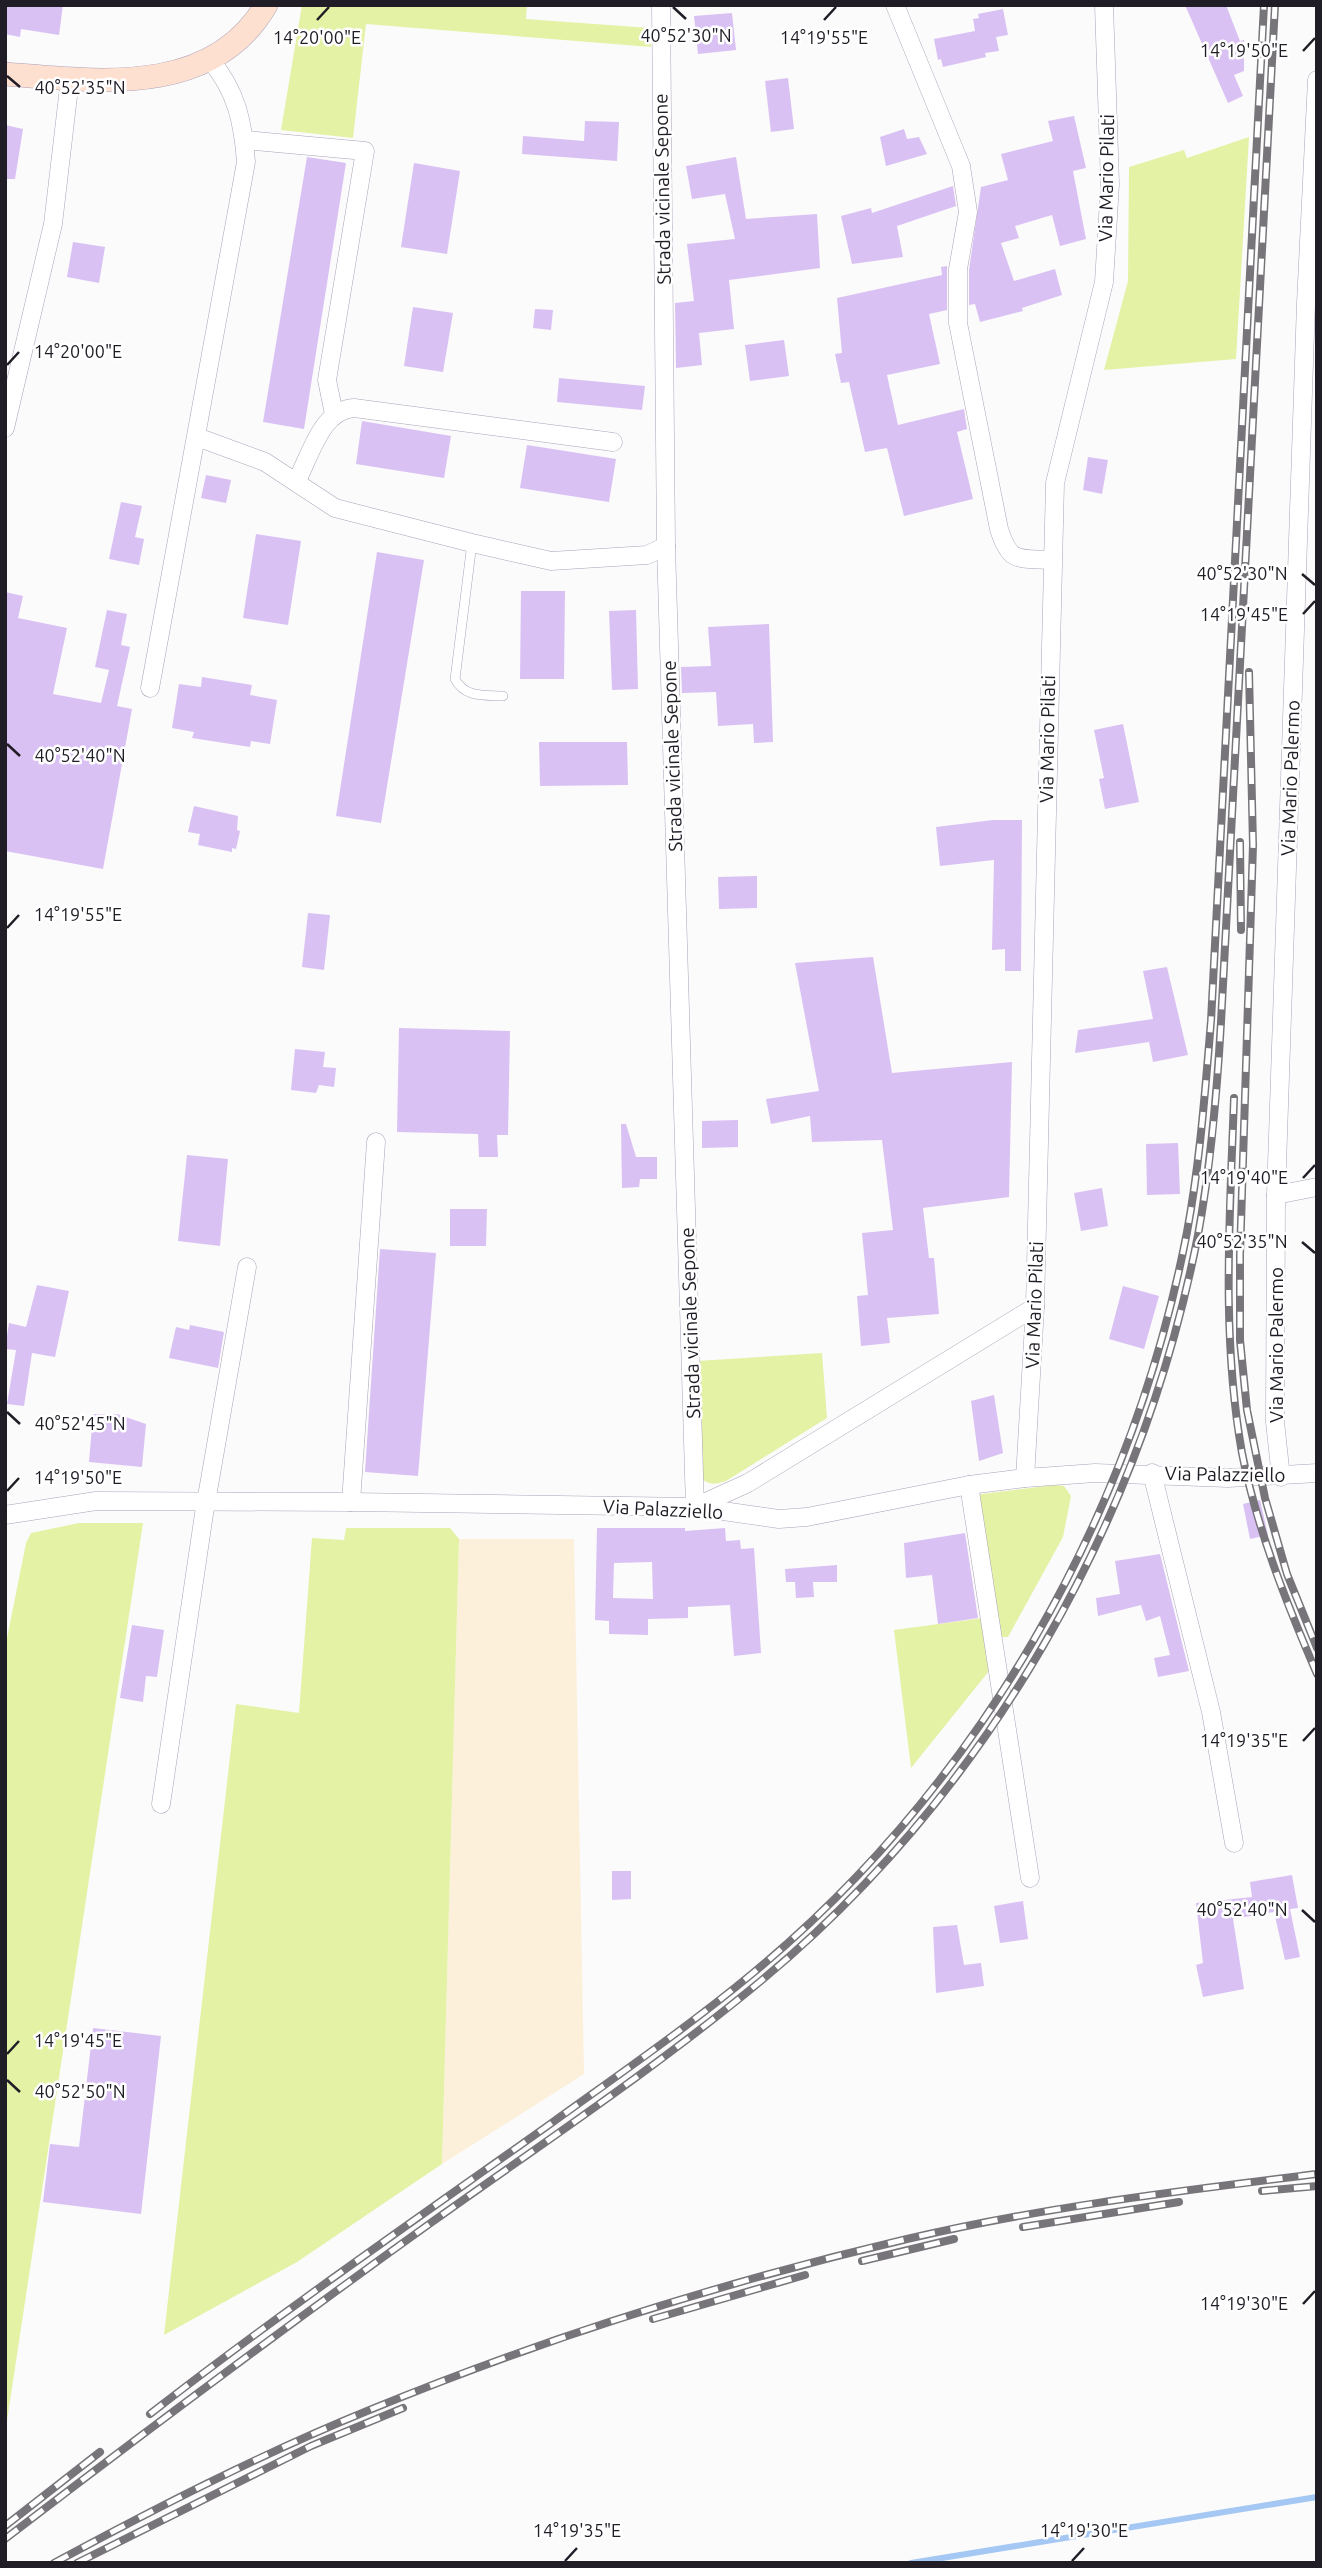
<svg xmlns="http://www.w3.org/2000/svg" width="1322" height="2568" font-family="Ubuntu,sans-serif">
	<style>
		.industrial { fill: #fcf0db }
		.green { fill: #e3f2a5 }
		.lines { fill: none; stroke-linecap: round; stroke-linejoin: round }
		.stream { stroke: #a4c7f4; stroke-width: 6 }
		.building { fill: #dac1f4; fill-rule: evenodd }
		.lane-casing { stroke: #ada1b9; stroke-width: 10 }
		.street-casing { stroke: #ada1b9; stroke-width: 19 }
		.secondary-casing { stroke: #ada1b9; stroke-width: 24 }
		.lane { stroke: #fff; stroke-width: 9 }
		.street { stroke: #fff; stroke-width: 18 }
		.secondary { stroke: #fde0d0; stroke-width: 23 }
		.rail-casing { stroke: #77757a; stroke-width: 8 }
		.rail { stroke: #fff; stroke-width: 5; stroke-dasharray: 16; stroke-linecap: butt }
		.ticks { fill: none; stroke: #211d26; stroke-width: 2.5 }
		.labels { text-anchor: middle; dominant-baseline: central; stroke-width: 5; stroke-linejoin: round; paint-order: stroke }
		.street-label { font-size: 19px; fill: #211d26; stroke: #fff }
		.ticks-label { font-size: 18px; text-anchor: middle; fill: #211d26; stroke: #fff; stroke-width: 5; stroke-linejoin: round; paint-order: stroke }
	</style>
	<rect width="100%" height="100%" fill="#fbfbfb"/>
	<!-- industrial -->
	<path class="industrial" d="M459,1539H574L584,2074L442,2164Z"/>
	<!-- green -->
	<g class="green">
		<path d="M302,5H527L526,19L650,28L651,47L366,24L353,138L281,130Z"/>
		<path d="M1249,137L1236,359L1104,370L1128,281L1129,167L1184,150L1187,158Z"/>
		<path d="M822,1353L827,1418L726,1481C714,1485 709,1485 699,1477L697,1361Z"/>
		<path d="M1055,1485L1064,1486L1071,1496L1063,1537L1008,1637H1000L974,1495Z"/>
		<path d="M79,1523H143L5,2434V1648L26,1543L31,1533Z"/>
		<path d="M346,1528H450L459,1539L442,2164L297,2262L164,2335L236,1704L299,1713L312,1538L344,1540Z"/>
		<path d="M983,1618L989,1671L911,1768L894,1630Z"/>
	</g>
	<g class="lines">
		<!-- stream -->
		<path class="stream" d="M911,2563L1317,2497"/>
	</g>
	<!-- building -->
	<g class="building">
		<path d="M5,5H63L59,35L21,29L20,37L5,34Z"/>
		<path d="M1185,5H1226L1240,41L1244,40V71L1234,75L1243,96L1228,103Z"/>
		<path d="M1003,9L1008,35L996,37L999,51L985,53L986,57L943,67L941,59L938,60L934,39L975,31L973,19L979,18L978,14Z"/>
		<path d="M732,13L736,50L698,54L694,16Z"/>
		<path d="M788,78L794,129L771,132L765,81Z"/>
		<path d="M1074,116L1086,168L1073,171L1086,239L1060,246L1052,215L1015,226L1019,238L1001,243L1014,281L1055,269L1062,295L1022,308L1023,311L980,322L975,304L969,305V270L981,187L1008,180L1001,154L1053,141L1048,121Z"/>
		<path d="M585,121L619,122L617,161L522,154L523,136L584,141Z"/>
		<path d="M5,125L23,129L15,179H5Z"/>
		<path d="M904,129L907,139L919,137L927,154L886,166L880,137Z"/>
		<path d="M307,157L346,163L304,429L263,422Z"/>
		<path d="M736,157L746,219L817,214L820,268L729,280L734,329L699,333L702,365L676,368L675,303L694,301L687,244L735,239L725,194L692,199L686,166Z"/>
		<path d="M414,163L460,171L447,254L401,247Z"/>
		<path d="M953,186L956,206L897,226L903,257L852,264L841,216L871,208L872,213Z"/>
		<path d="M73,242L105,247L99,283L67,277Z"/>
		<path d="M947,266V310L929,314L940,364L887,375L898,425L964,409L967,429L957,432L973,499L904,516L887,448L865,452L849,382L841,383L835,354L842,353L837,298L942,275L941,267Z"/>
		<path d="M413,307L453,313L443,372L404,366Z"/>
		<path d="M535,309L553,310L551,330L533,328Z"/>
		<path d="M784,340L789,376L750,381L745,345Z"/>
		<path d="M559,378L645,386L642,410L557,402Z"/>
		<path d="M362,421L451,436L444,478L356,464Z"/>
		<path d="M527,445L616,459L609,502L520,488Z"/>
		<path d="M1088,457L1108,460L1102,494L1083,490Z"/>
		<path d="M206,475L231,480L226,503L201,498Z"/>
		<path d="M121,502L142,506L135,537L144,539L139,565L109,559Z"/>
		<path d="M256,534L301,541L288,625L243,618Z"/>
		<path d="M377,552L424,560L381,823L336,816Z"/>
		<path d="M521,591H565L564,679H520Z"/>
		<path d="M5,592L23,596L18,618L67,628L53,694L101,703L109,670L95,667L107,610L127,614L121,645L130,647L117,706L132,709L103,869L5,851Z"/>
		<path d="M636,610L638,689L612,690L609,611Z"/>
		<path d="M769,624L773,742L754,743L753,724L718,726L716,692L682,693L681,667L711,666L708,627Z"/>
		<path d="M202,677L252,685L250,695L277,700L270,744L251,741L250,747L192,738L194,732L172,728L179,684L201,687Z"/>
		<path d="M1123,724L1139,802L1105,809L1099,779L1104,778L1094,730Z"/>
		<path d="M539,742H627L628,785L540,786Z"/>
		<path d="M194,806L238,816L237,830L240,831L236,849L232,848V852L198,845L200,834L188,832Z"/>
		<path d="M993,820H1022L1021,971H1005V949L992,950L994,860L940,866L936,827Z"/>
		<path d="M757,876V908L719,909L718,877Z"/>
		<path d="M308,913L330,915L324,970L302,967Z"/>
		<path d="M873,957L892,1073L1012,1062L1009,1197L923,1208L929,1258H934L939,1314L887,1318L890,1343L861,1346L857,1296L868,1295L862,1233L893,1230L882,1140L812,1142L810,1116L771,1124L766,1099L819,1091L795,963Z"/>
		<path d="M1167,967L1188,1055L1153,1062L1149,1042L1075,1053L1078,1030L1153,1019L1143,971Z"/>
		<path d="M399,1028L510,1031L508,1135H497L498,1157H479L478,1134L397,1132Z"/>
		<path d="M295,1049L325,1052L323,1067L336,1068L334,1087L319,1085L316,1093L291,1090Z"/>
		<path d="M738,1120V1147L702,1148V1121Z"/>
		<path d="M621,1124H626L636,1157H657V1179H640L639,1187L622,1188Z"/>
		<path d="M1178,1143L1180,1194L1147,1195L1146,1144Z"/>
		<path d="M187,1155L228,1159L220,1246L178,1241Z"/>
		<path d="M1102,1188L1108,1226L1081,1231L1074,1193Z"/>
		<path d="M450,1209H487L486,1246H450Z"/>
		<path d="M380,1249L436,1253L418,1476L365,1472Z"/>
		<path d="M37,1285L69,1291L55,1357L32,1353L24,1406L7,1404L16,1350L5,1349L9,1323L26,1327Z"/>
		<path d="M1123,1286L1159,1296L1144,1349L1109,1339Z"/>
		<path d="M190,1325L224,1332L218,1368L169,1358L176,1327L189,1330Z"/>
		<path d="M994,1395L1003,1453L979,1461L971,1401Z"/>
		<path d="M93,1414H117L146,1424L142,1467L89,1462Z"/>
		<path d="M1260,1500L1268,1535L1250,1539L1243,1504Z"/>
		<path d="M597,1528H685V1531L725,1528L726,1541L740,1540L741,1549L754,1548L761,1653L734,1656L730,1605L688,1607V1618L648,1619V1635L609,1634V1621L595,1620ZM652,1562L653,1599L613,1598L614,1563Z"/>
		<path d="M965,1533L978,1618L938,1624L932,1575L906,1578L904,1543Z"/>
		<path d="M1160,1554L1189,1671L1158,1677L1154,1658L1170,1655L1160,1616L1146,1621L1141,1605L1098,1616L1096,1598L1120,1594L1115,1561Z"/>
		<path d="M837,1565V1582H813L814,1597L796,1598L795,1582H786L785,1569Z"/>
		<path d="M132,1625L164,1630L157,1677L146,1676L143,1702L120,1698Z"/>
		<path d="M612,1871H631V1899L612,1900Z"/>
		<path d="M1292,1875L1298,1908L1290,1909L1300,1957L1285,1960L1274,1912L1233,1919L1244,1989L1203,1997L1196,1965L1203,1963L1196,1903L1252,1897L1250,1882Z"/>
		<path d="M1023,1901L1028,1939L1000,1943L994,1906Z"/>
		<path d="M957,1925L964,1965L981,1963L984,1986L936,1993L933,1927Z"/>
		<path d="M93,2028L161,2036L141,2214L43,2202L50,2144L79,2147Z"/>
	</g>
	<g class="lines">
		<!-- lane casing -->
		<g class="lane-casing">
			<path id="lane" d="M472,543L455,679C465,698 484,695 503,696"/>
		</g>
		<!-- street casing -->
		<g class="street-casing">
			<g id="street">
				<path d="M661,5L666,546L695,1507L748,1483L1035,1307"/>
				<path d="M895,5L961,166L968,212L958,269V323L999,529C1010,564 1018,558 1052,560"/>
				<path d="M244,140L365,151L327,380L334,414"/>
				<path d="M5,428L53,224L70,79"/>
				<path d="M197,437L265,462L335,508L472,543L551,561L647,555L666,546"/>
				<path d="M296,482C311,455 321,410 354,408L613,442"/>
				<path d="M150,688L246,162C243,123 237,92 211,61"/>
				<path d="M1276,1195L1317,1187"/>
				<path d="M1152,1473L1211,1712L1234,1843"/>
				<path d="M1281,1477L1275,1422L1276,1195L1306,303L1317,80"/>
				<path d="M1025,1478L1035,1307L1055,483L1104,282L1110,184L1104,5"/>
				<path d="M969,1485L1030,1878"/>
				<path d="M351,1502L376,1142"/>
				<path d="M5,1515L96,1501L351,1502L695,1507L779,1519L807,1517L969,1485L1025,1478L1095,1473L1228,1478L1317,1473"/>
				<path d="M161,1804L204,1514L247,1267"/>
			</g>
		</g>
		<!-- secondary casing -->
		<g class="secondary-casing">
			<path id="secondary" d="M5,74C96,81 212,98 266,5"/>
		</g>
		<!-- lane -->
		<use href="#lane" class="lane"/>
		<!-- street -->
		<use href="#street" class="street"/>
		<!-- secondary -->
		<use href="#secondary" class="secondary"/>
		<!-- rail casing -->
		<g class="rail-casing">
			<g id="rail">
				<path d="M1249,672L1253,845L1240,1255V1340L1247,1410L1265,1498L1287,1574L1317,1648"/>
				<path d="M1240,842L1241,930"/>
				<path d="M1234,1098C1230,1216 1221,1335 1242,1453C1257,1529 1286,1602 1317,1674"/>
				<path d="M1262,2191L1317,2186"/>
				<path d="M1023,2227L1179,2202"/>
				<path d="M862,2261L954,2239"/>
				<path d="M653,2319L805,2275"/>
				<path d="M150,2414C281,2312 418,2218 553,2122C621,2073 689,2026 753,1973C978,1787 1132,1518 1187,1232C1200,1162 1205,1092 1211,1021L1264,5"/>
				<path d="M5,2526L100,2452"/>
				<path d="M5,2539C146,2431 288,2325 432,2222C543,2143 657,2067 762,1980C988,1792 1142,1522 1198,1235C1211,1164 1217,1093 1221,1022L1275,5"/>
				<path d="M54,2563C156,2508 259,2455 367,2411C542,2339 723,2282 907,2239C1042,2207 1180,2191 1317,2174"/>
				<path d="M77,2563L311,2446L403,2408"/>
			</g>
		</g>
		<!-- rail -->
		<use href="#rail" class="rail"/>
	</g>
	<!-- ticks -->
	<path class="ticks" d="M673,7L686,19M317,20L329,7M824,20L836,7M1303,51L1315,38M7,76L20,87M7,365L19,352M1302,574L1315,585M1303,614L1315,601M7,744L20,756M7,928L19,915M1303,1178L1315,1165M1302,1242L1315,1253M7,1412L20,1424M7,1491L19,1478M1303,1741L1315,1728M1302,1910L1315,1922M7,2054L19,2041M7,2080L20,2092M1303,2304L1315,2291M565,2561L577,2548M1072,2561L1084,2548"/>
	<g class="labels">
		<!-- street labels -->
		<g class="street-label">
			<text transform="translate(1106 178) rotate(-89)">Via Mario Pilati</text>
			<text transform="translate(662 189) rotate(-91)">Strada vicinale Sepone</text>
			<text transform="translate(1047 739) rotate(-89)">Via Mario Pilati</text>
			<text transform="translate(672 756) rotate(-92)">Strada vicinale Sepone</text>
			<text transform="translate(1290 778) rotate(-88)">Via Mario Palermo</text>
			<text transform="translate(1034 1305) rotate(-88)">Via Mario Pilati</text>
			<text transform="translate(690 1323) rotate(-92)">Strada vicinale Sepone</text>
			<text transform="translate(1276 1345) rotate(-90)">Via Mario Palermo</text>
			<text transform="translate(1225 1474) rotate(1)">Via Palazziello</text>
			<text transform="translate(663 1509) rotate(3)">Via Palazziello</text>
		</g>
	</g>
	<g class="ticks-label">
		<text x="686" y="42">40°52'30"N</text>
		<text x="317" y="44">14°20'00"E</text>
		<text x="824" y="44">14°19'55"E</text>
		<text x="1244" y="57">14°19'50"E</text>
		<text x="80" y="94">40°52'35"N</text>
		<text x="78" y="358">14°20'00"E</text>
		<text x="1242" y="580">40°52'30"N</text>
		<text x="1244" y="621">14°19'45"E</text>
		<text x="80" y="762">40°52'40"N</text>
		<text x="78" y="921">14°19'55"E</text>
		<text x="1244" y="1184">14°19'40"E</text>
		<text x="1242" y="1248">40°52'35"N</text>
		<text x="80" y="1430">40°52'45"N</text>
		<text x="78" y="1484">14°19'50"E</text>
		<text x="1244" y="1747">14°19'35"E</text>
		<text x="1242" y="1916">40°52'40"N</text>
		<text x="78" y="2047">14°19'45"E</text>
		<text x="80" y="2098">40°52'50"N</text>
		<text x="1244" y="2310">14°19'30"E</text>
		<text x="577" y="2537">14°19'35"E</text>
		<text x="1084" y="2537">14°19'30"E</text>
	</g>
	<!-- border -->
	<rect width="1322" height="2568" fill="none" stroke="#211d26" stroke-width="14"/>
</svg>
